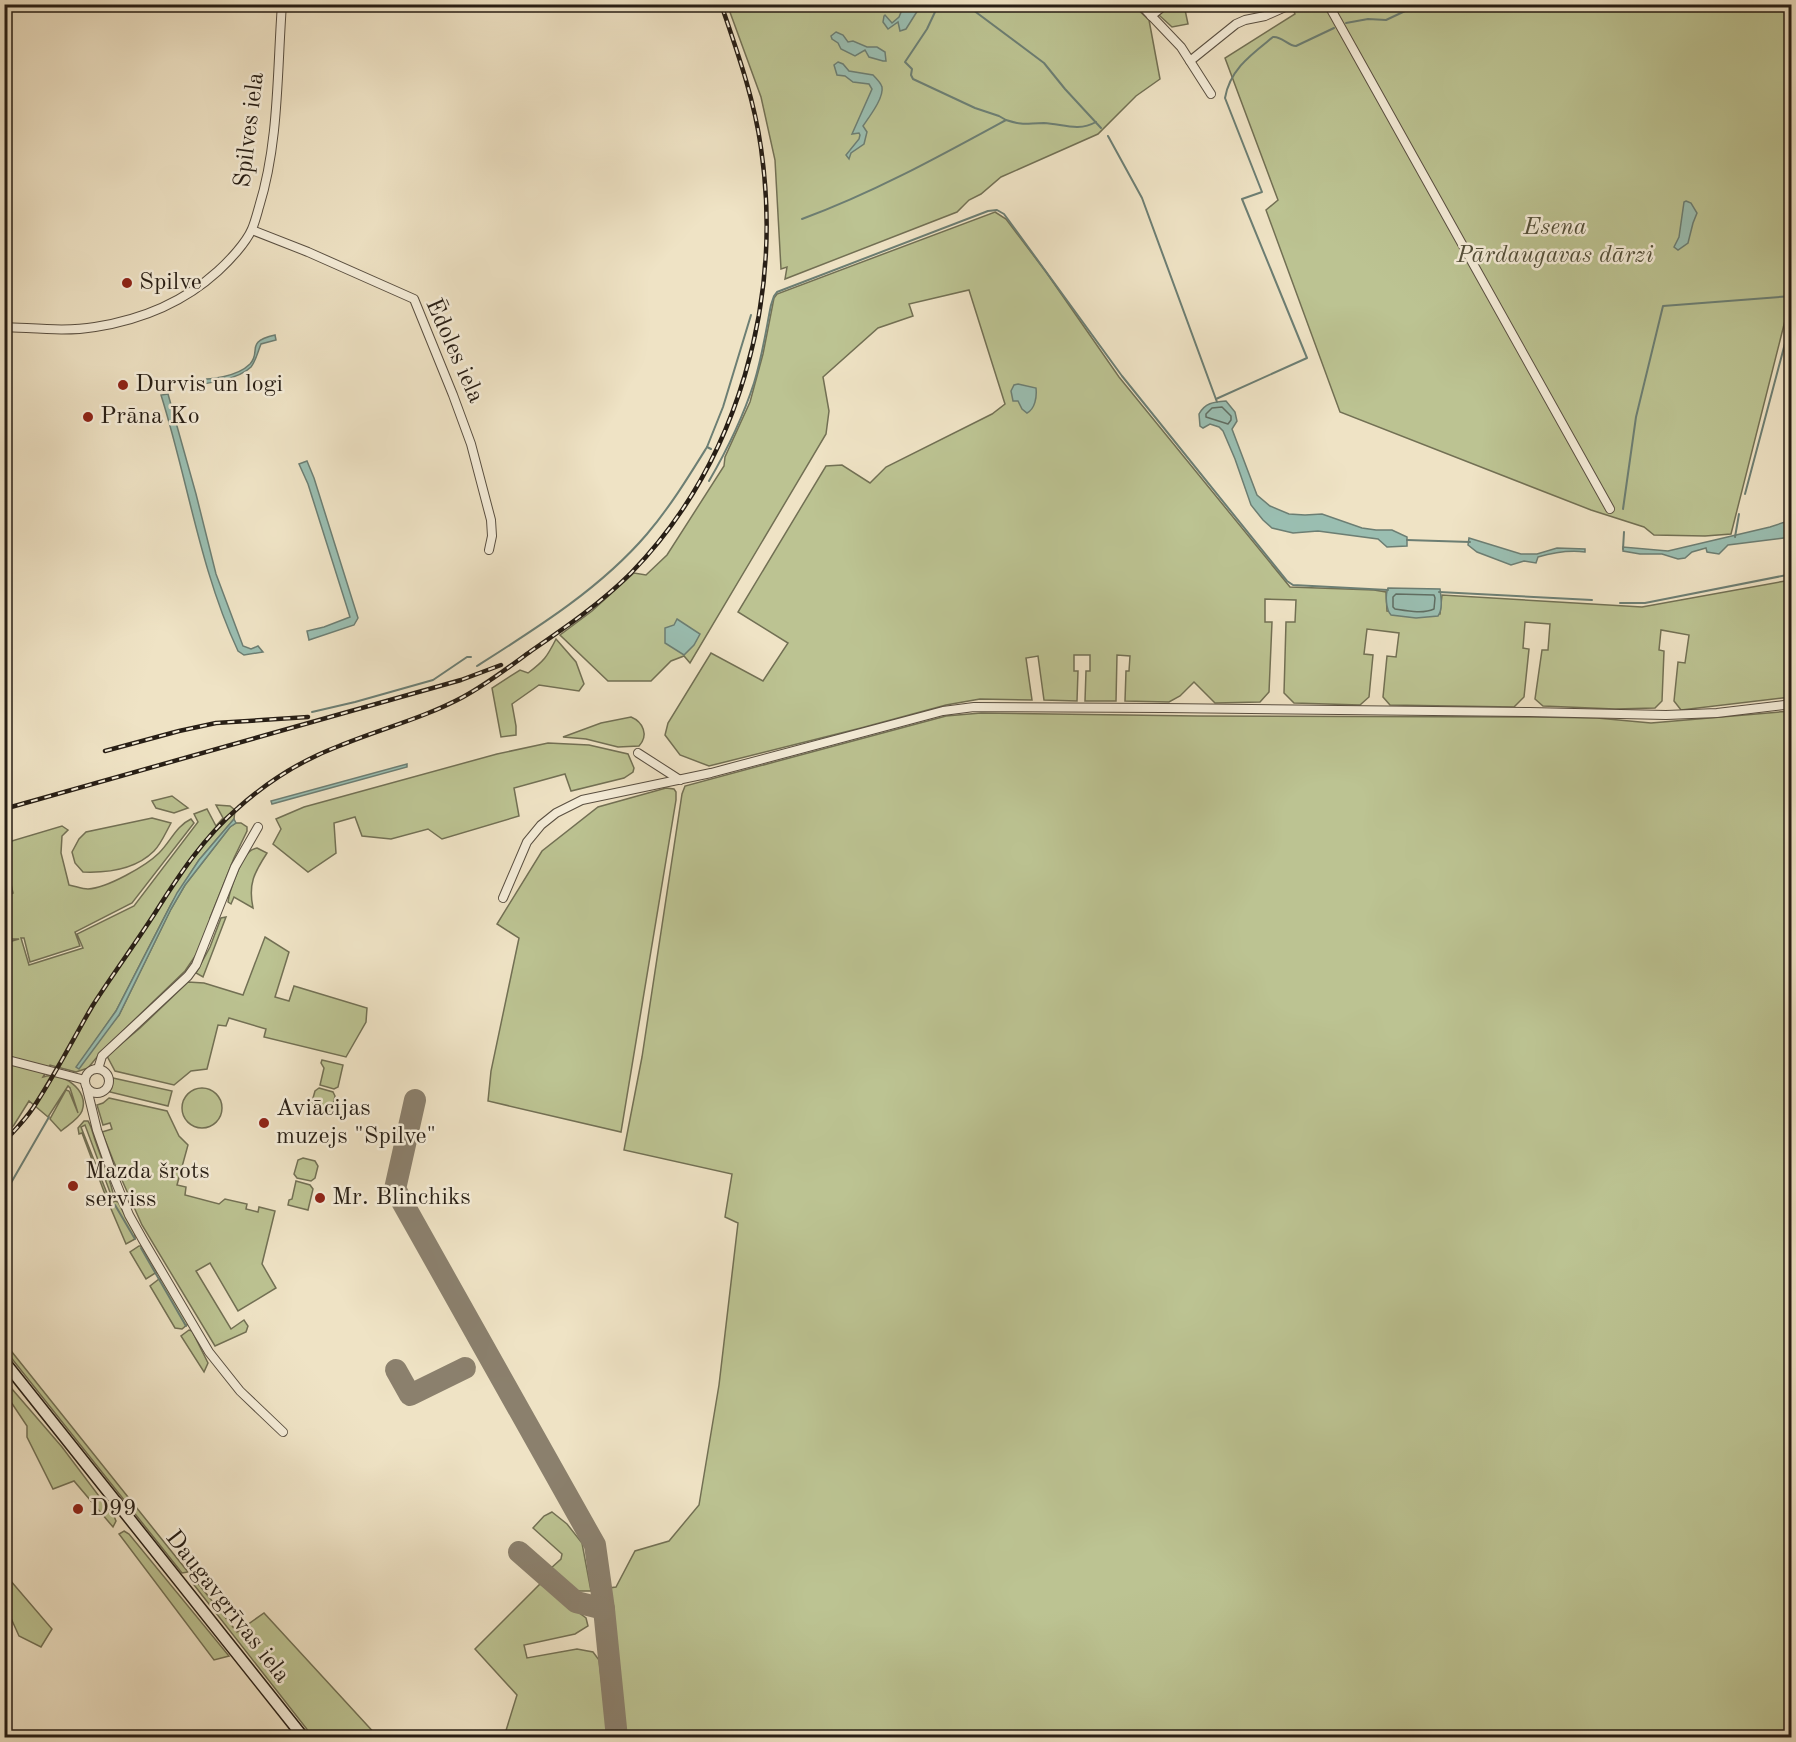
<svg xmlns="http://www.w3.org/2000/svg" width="1796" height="1742" font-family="'Old Standard TT',serif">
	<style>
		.green { fill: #bcc392; stroke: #727054; stroke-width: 1.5 }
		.water { fill: #9abeb1; stroke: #6c7e73; stroke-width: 1.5 }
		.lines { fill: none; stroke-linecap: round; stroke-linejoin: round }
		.shore { stroke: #606e63; stroke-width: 1.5 }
		.stream { stroke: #6c7e73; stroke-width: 2 }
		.taxiway { stroke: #8b806d; stroke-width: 22 }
		.street-casing { stroke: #594f41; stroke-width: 10 }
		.secondary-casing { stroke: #271e15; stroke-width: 13 }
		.street { stroke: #f5edd9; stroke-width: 8 }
		.secondary { stroke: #f5edd9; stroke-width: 10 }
		.rail-casing { stroke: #271e15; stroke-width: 4.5 }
		.rail { stroke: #f5edd9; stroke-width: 2; stroke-dasharray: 7; stroke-linecap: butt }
		.poi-dot { fill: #8f2418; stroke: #f5edd9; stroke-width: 2 }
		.labels { text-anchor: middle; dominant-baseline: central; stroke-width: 5; stroke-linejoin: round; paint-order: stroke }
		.street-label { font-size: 24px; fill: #271e15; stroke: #f5edd9 }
		.park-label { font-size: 24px; font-style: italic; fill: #54503a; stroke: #f5edd9 }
		.poi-label { font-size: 24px; fill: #271e15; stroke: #f5edd9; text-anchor: start }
	</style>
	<rect width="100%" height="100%" fill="#efe3c5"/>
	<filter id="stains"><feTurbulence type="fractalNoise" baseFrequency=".00333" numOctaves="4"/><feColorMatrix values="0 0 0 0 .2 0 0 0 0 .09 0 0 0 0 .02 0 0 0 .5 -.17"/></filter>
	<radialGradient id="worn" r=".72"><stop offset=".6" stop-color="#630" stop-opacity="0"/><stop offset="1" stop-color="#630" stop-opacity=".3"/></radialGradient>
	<!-- green -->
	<g class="green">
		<path d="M727,4L1133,5L1149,20L1160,79L1136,96L1098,134L1001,177L981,194L969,200L957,212L785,279L787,267L781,269L775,160L761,97Z"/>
		<path d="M1148,5H1184L1188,24L1172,27Z"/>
		<path d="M1291,5H1791V297L1731,534L1705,536L1654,535L1644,527L1591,510L1340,412L1266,210L1278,200L1225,58L1295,14Z"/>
		<path d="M995,212L1006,219L1046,272L1119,377L1290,587L1374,590L1386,592L1387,611L1440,614L1442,595L1642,607L1791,580V697L1681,710L1674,701L1678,662L1685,663L1689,635L1661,630L1659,650L1664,651L1662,701L1655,708L1615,709L1543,706L1535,699L1542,650H1548L1550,624L1525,622L1523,648L1529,649L1524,697L1514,707L1390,705L1383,697L1387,656L1396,657L1399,633L1367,629L1364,654L1373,655L1369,697L1360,705L1294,703L1284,693L1286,622H1295L1296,600L1265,599V622H1272L1269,692L1260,702L1215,703L1194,682L1180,696L1169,702L1125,701L1126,671H1129L1130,656L1117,655L1116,701H1085L1086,671H1090V655H1074V671H1078L1077,701L1044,700L1038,656L1026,658L1032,700L980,699L946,705L861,728L709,766L680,755L665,735L668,723L711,653L763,681L788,643L738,612L826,466L842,465L870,483L886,467L992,414L1005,404L969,290L909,304L913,316L878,328L823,377L829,411L826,434L690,663L684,656L671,661L651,681H608L560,635L592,611L634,573L646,575L667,555L724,466L725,457L750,402L763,354L774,298L777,294Z"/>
		<path d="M556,639L576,662L584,684L579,691L539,685L512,704L516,726V735L501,737L492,688L520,670L528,673C544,661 547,657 556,639Z"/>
		<path d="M1791,711V1737H625L609,1588L616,1587L635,1551L669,1541L699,1505L719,1385L738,1223L725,1217L732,1174L624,1150L642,1057L682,794L685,786L946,716L981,713L1198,716L1533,717L1597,718L1651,723Z"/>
		<path d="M631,717C643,722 649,735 639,746L618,747L586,739L563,737L601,723Z"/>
		<path d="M548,743L589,745L628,754L634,768L633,772L624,778L571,791L565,774L514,788L519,816L442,839L428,829L391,839L362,836L355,817L334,823L336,853L308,872L273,844L281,829L276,819L304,807L497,754Z"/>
		<path d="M666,788L674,789L676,792V800L621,1132L488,1101L491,1071L519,938L497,924L542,851L598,807Z"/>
		<path d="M172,796L188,808L174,813L156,808L152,801Z"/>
		<path d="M216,805L230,806L235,810L234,819L199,860L171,904L116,1011L77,1067L119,1015L171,909L185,885L230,827L236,823H241L247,827V831L234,858L210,918V924L200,949L185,971L102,1051L88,1068L76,1072L50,1065L43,1077C62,1071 90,1090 82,1111C79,1119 68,1125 61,1131L50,1119L66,1090L69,1091L78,1113L70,1088L68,1086L48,1117L29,1101L14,1125L5,1135V943L19,939H6L4,897L13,893L5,857V843L62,826L68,830L62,836L61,853L69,885C75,886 82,889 88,889C107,888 146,866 159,853C171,841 176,826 191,819L194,823L132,903L75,932L80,946L30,962L24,938H21L29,965L83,948L77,934L134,906L198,822L194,814L207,809L216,826L223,818Z"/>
		<path d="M152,818L171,823C166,832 161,844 154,851C136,869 107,873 83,872L75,863L72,852L79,839L86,832Z"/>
		<path d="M257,848L267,853C254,873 248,884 253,908L234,897L231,904L228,902C229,892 241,859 249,852C252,849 254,849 257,848Z"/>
		<path d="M226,917L203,977L196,973L210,947L221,918Z"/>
		<path d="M265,937L289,952L275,997L289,1001L294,986L367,1008L366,1022L346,1057L264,1037L266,1029L229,1018L226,1026L218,1025L207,1069L191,1071L174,1085L115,1071L107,1056L140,1028L188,982L204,983L243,995Z"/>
		<path d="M322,1060L343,1065L338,1087L334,1089L320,1085L324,1068L321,1063Z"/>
		<path d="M113,1078L172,1091L168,1106L110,1092Z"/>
		<path d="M319,1088L333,1092L335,1096L332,1110L328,1113L314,1109L311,1105L315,1091Z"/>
		<circle cx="202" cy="1108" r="20"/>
		<path d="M109,1098L167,1111L179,1136L188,1145L177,1185L186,1187L185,1195L219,1204L225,1199L247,1204L246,1209L258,1212L259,1207L275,1211L262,1264L276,1288L238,1311L210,1263L196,1271L231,1329L244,1320L248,1326L246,1332L215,1346L142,1225L113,1160L102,1132L112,1129L110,1123L103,1125L97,1105L103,1103Z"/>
		<path d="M84,1121H88C92,1127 93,1135 96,1143C102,1160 109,1176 113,1193L111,1195L85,1125L81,1127L108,1196L106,1197L82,1133L79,1134L78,1128Z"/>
		<path d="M303,1158L315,1161L318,1166L315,1178L311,1181L297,1178L294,1174L298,1160Z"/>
		<path d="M296,1181L310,1185L313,1189L308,1210L288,1205L289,1200L292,1199Z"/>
		<path d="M115,1201L118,1202L135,1234V1239L126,1244L109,1204Z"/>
		<path d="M139,1246H143L157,1272L146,1279L130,1252Z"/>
		<path d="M159,1279L163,1280L188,1324L182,1329L175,1328L150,1286Z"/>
		<path d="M189,1330L192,1331L208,1363L204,1372L181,1336Z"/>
		<path d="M4,1342L188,1572L182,1573L5,1350Z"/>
		<path d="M12,1389L62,1447L114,1516L116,1521L113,1527L74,1481L53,1489L27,1437V1426L7,1396Z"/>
		<path d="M552,1512L567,1524L582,1543L591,1591H575L563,1583L550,1569L561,1559L562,1554L533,1528L544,1516Z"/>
		<path d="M124,1531L129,1534L229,1656L214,1660L119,1534Z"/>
		<path d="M4,1573L52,1629L41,1647L19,1636L10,1616H5Z"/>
		<path d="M192,1576L237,1632L264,1613L378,1737H313L191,1581Z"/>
		<path d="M540,1584L586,1618L588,1626L575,1634L524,1645L527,1658L577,1649L593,1652L599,1660L608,1737H504L517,1695L475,1649Z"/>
	</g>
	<!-- water -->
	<g class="water">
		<path d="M904,5H918V10L906,29L900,31L898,22L888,29L883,22L884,16L885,15L892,23L899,17Z"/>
		<path d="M836,32L843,35L848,42L853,41L867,47H877L885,52L886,61H883L869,57L865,50L855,56L841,49L838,43L832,39L831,36Z"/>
		<path d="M838,62L843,64L849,71L873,75C876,78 881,83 882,87C884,98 869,117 863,126L867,132L864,144L851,153L849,159L846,155L859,139L860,135L859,133L852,134L872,89L869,84L853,82L845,76L837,75L834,65Z"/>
		<path d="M1686,201L1691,203L1697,213L1693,223L1688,243L1678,250L1674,247L1679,237L1684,202Z"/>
		<path d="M275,335L276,340L261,344C258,351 256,361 251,367C239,379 208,384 191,385V380C209,379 236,378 250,364C262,351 244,342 275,335Z"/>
		<path d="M1018,384L1036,388C1037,397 1035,409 1027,413L1022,409L1018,401H1013L1011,391L1014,385Z"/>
		<path d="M168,394L196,494L216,574L243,646L251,649L258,646L263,652L244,655L238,651C200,570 188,481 161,395Z"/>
		<path d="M1226,401L1235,412L1237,421L1232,429L1257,495L1270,506L1289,514L1305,515L1322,514L1362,528L1376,530H1392L1407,537V546L1387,547L1378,539L1318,531L1293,533L1272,528L1263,520L1251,505L1235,459L1223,431L1219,427L1210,424L1203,428L1200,426L1199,414C1205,403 1213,402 1226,401Z"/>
		<path d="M307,461L314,478L358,618L354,625L309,640L307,631L324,627L350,617L308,484L299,464Z"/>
		<path d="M1791,520V537L1728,545L1719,554L1707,552L1706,548L1692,552L1685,558L1678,559L1662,554H1640L1623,551V547L1668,551L1770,527Z"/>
		<path d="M1469,538L1521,554H1537L1557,548L1585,549V552C1568,550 1555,552 1538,557L1536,563L1524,561L1511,565L1477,552L1468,545Z"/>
		<path d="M1388,588L1440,589C1441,597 1443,609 1438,616L1416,618L1391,615C1386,610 1385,595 1388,588Z"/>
		<path d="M677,619L700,634L694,645L684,655L665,643V628L674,625Z"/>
		<path d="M407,764V767L272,804L271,801Z"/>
		<path d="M234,819L236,823L230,827L185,885L171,909L119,1015L79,1069L76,1067L116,1011L177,893L199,860Z"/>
	</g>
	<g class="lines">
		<!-- shore -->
		<g class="shore">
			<path d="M1222,407L1231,416V420L1228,424L1206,417V414L1212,408Z"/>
			<path d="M1396,594L1434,595L1435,598L1434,609C1423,614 1408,611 1395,609L1393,607V597Z"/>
		</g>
		<!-- stream -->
		<g class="stream">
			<path d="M965,4L1044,63L1065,89L1101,128"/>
			<path d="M935,12L927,29L905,62L912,69L911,75L913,79L975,108L999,116L1006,120"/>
			<path d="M1346,23L1368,19L1386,20L1420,4"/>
			<path d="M1108,136L1142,198L1217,402"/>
			<path d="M802,219C873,193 940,156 1006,120C1024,126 1027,123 1044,123C1063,124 1078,132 1096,122"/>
			<path d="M1216,399L1307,358L1242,199L1262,192L1225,98C1230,69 1252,54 1273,37C1282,36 1288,46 1296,46L1334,28"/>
			<path d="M711,449L707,447L723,407L751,315"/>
			<path d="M709,481C727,450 743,417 754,383C762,358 766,330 771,305L774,296L777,292L988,211L997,210L1004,214L1122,376L1287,581L1293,585L1388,590"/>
			<path d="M1745,494L1792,317"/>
			<path d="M1623,509L1636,417L1663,306L1792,296"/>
			<path d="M1735,537L1739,514"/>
			<path d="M1407,540L1470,542"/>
			<path d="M1623,549L1624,532"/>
			<path d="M1439,592L1592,600"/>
			<path d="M1620,603H1645L1792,574"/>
			<path d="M477,666C537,628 601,588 647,534C670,507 689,476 707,447"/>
			<path d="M312,712L355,702L433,680L467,657H471"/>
			<path d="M4,1195L49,1117"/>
			<path d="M115,1205L135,1239"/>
			<path d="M141,1248L186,1326"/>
		</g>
		<!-- taxiway -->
		<g class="taxiway">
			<path d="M415,1100L395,1189L595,1545L604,1609L617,1738"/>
			<path d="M396,1370L410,1395L465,1368"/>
			<path d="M519,1552L576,1602L604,1609"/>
		</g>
		<!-- street casing -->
		<g class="street-casing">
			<g id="street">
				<path d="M1140,4L1181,47L1211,94"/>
				<path d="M1328,4L1610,509"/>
				<path d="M1151,16L1166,4"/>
				<path d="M1190,61L1236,24L1245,20L1265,16L1292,4"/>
				<path d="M252,230L308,252L414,299L453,395L471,444L491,520L492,536L489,550"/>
				<path d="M4,327C34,328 66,332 95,327C140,320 184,302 218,271C229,261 246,243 252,229C255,222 257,214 259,207C279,143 277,72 282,4"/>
				<path d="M638,753L680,780"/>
				<path d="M503,898L527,842L541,825L556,813L582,800L711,773L943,711L974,707L1164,708L1529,712L1666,715L1717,713L1792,704"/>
				<path d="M4,1059L85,1080"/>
				<path d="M98,1069L102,1056L188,976L196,965L235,867L258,827"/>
				<circle cx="97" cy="1081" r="12"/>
				<path d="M87,1089L97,1130L111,1170L129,1215L143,1240L209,1352L240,1391L283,1432"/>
			</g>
		</g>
		<!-- secondary casing -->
		<g class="secondary-casing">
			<path id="secondary" d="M4,1361L304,1738"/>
		</g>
		<!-- street -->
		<use href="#street" class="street"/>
		<!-- secondary -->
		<use href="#secondary" class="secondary"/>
		<!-- rail casing -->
		<g class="rail-casing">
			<g id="rail">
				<path d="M105,751L179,731L216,723L308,717"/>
				<path d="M4,809L461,680L501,665"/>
				<path d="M4,1142C14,1131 25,1120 33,1108C55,1075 73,1039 93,1005C113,974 135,944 155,913C179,875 204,837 238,808C267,782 302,760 339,746C380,729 424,718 463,697C487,684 509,667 531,651C566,627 601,603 631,573C739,462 783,299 761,148C754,98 737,51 721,4"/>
			</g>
		</g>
		<!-- rail -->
		<use href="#rail" class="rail"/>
	</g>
	<!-- markers -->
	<g class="poi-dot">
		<circle cx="127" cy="283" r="6"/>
		<circle cx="123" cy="385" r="6"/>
		<circle cx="88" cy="417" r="6"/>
		<circle cx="264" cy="1123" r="6"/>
		<circle cx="73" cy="1186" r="6"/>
		<circle cx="320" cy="1198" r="6"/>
		<circle cx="78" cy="1509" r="6"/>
	</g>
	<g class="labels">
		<!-- street labels -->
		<g class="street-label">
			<text transform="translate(250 130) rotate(-83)">Spilves iela</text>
			<text transform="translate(454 351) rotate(66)">Ēdoles iela</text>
			<text transform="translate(227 1607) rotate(52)">Daugavgrīvas iela</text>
		</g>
		<!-- park labels -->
		<g class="park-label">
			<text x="1555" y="228">Esena<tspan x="1555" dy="28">Pārdaugavas dārzi</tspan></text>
		</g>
		<!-- poi labels -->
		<g class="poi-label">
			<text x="139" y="283">Spilve</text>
			<text x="135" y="385">Durvis un logi</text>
			<text x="100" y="417">Prāna Ko</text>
			<text x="276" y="1109">Aviācijas<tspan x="276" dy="28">muzejs "Spilve"</tspan></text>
			<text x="85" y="1172">Mazda šrots<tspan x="85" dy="28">serviss</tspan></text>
			<text x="332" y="1198">Mr. Blinchiks</text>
			<text x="90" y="1509">D99</text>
		</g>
	</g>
	<!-- margin -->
	<rect width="1796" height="1742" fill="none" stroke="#efe3c5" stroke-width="24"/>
	<rect x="6" y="6" width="1784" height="1730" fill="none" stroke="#271e15" stroke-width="3"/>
	<rect x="12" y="12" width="1772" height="1718" fill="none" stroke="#271e15" stroke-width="1.5"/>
	<rect width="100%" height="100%" filter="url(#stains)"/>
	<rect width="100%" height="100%" fill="url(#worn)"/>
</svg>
